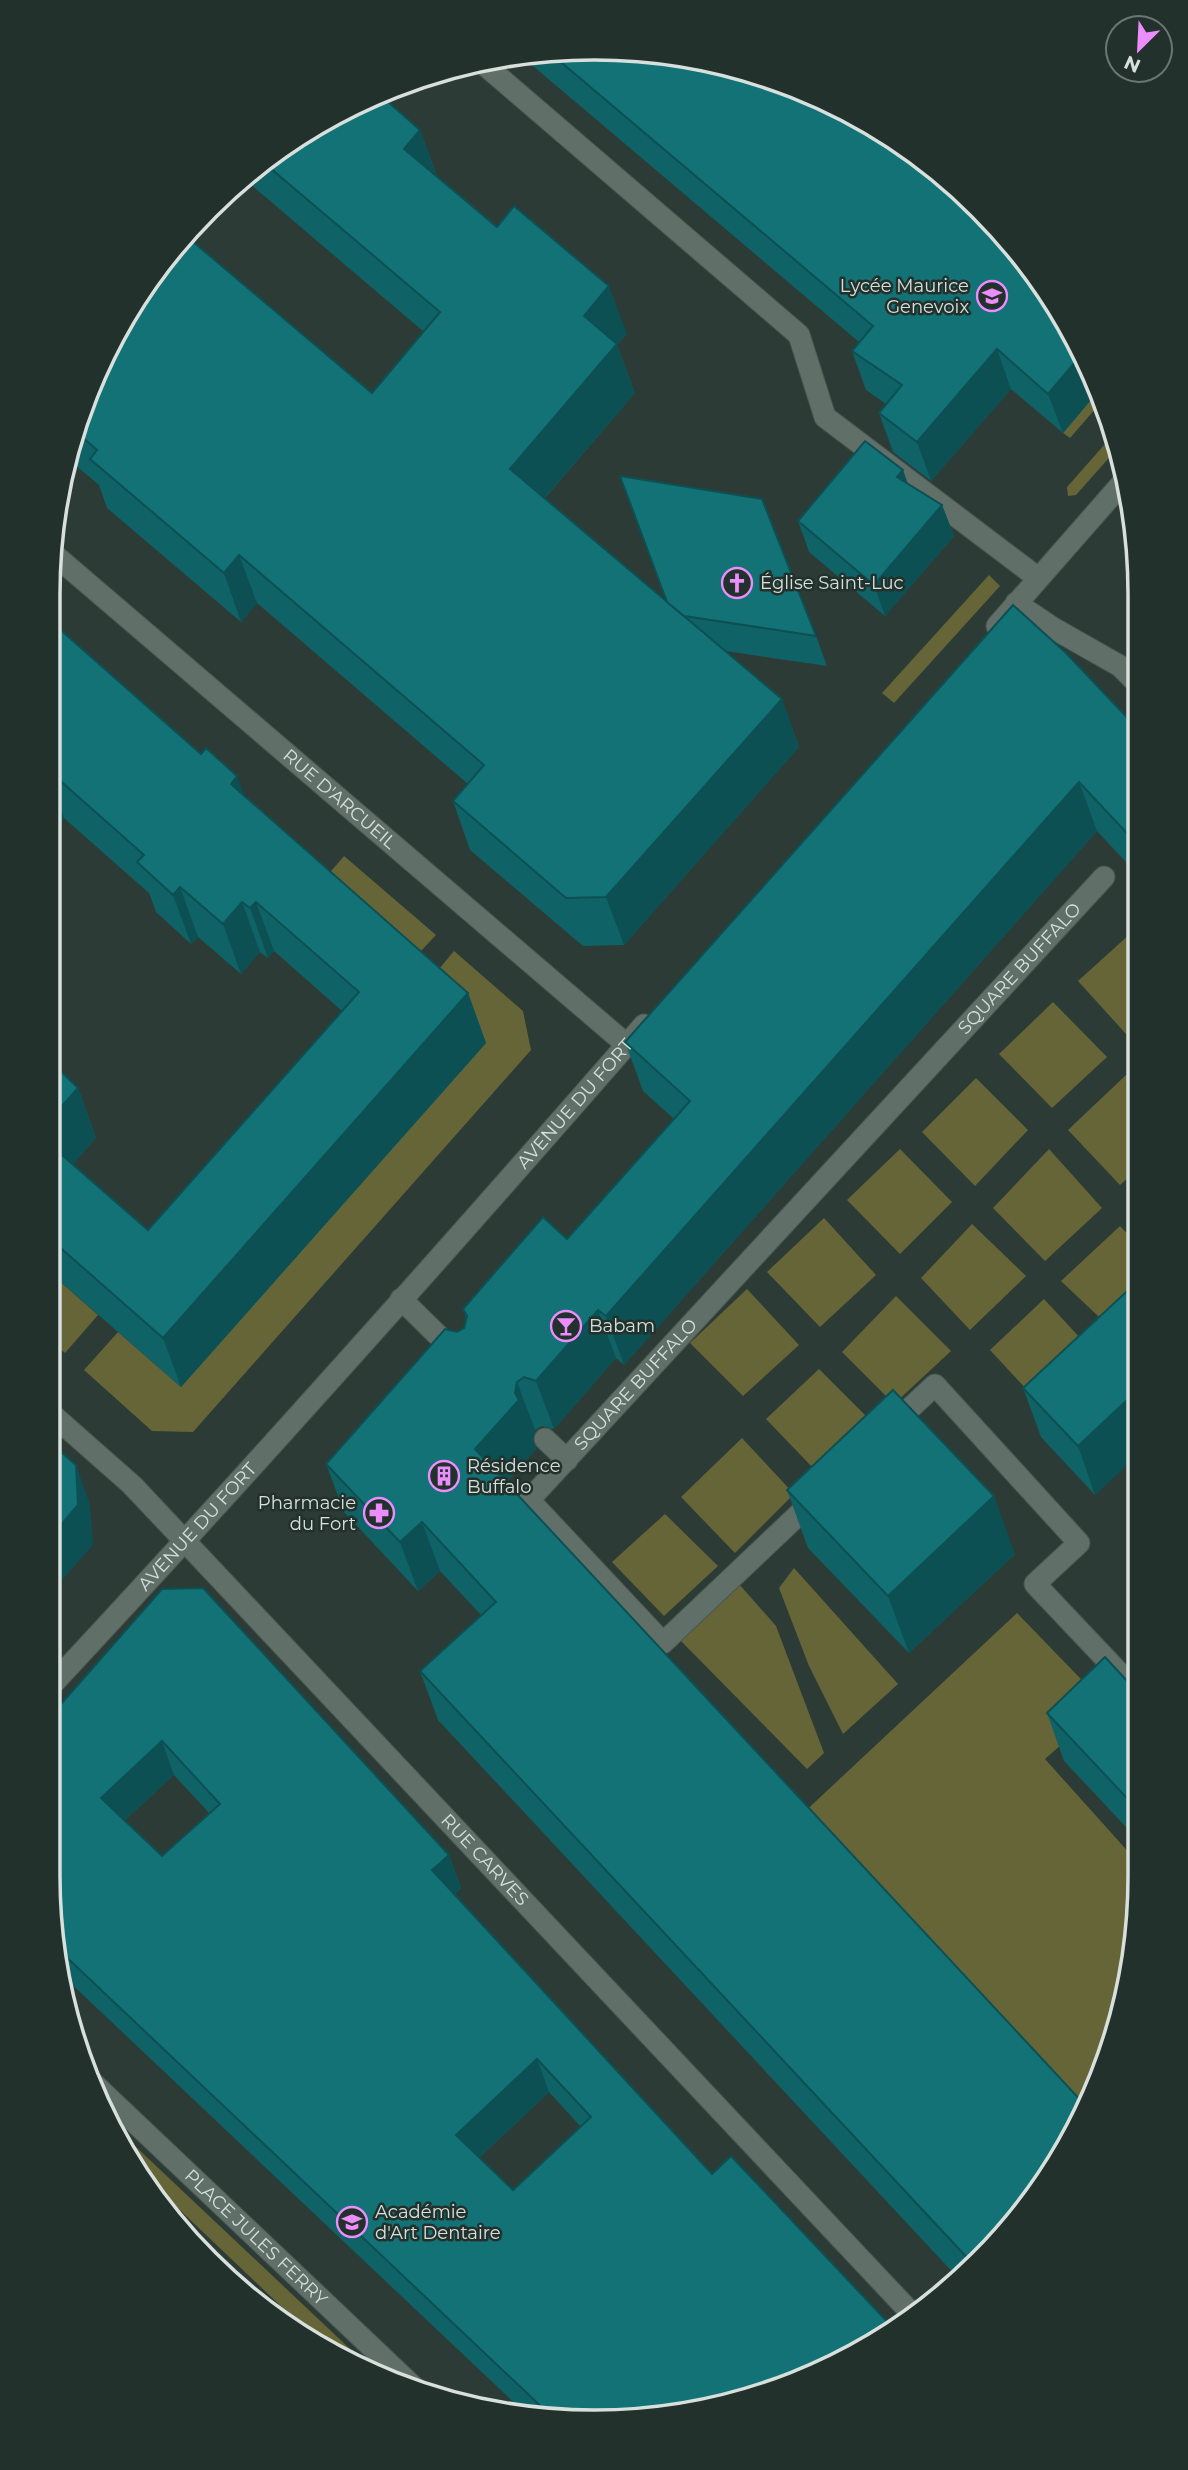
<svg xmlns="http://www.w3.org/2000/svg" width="1188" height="2470" font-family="Montserrat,sans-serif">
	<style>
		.green { fill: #656537 }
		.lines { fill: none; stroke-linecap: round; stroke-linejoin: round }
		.lane-casing { stroke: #4b5752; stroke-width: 23 }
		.street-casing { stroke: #4b5752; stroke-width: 23 }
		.lane { stroke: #607069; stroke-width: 21 }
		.street { stroke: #607069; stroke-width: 21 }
		.wall { fill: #0f6265; fill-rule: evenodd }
		.shaded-wall { fill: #0d5053 }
		.building { fill: #127276; stroke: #0d5053; stroke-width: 2; fill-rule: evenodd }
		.labels { text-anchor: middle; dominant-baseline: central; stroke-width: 5; stroke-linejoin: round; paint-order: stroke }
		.poi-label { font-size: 18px; fill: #d7e0dc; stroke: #23312c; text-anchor: start }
		.street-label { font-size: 18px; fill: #d7e0dc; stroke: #23312c }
		.rim { fill: none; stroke: #d7e0dc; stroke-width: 3.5 }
	</style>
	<rect width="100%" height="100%" fill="#2d3b36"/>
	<!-- green -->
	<g class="green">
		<path d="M1100,389L1103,400L1070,438L1063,433Z"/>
		<path d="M1113,435L1116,450L1076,495L1068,496L1067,487Z"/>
		<path d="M989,575L1000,586L894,703L882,693Z"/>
		<path d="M344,856L436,935L404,969L314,891Z"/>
		<path d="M1131,933L1137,940L1138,1024L1126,1034L1078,981Z"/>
		<path d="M454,951L523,1011L531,1050L193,1432L152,1431L84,1370L118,1332L181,1387L424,987Z"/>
		<path d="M1053,1002L1107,1057L1052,1108L999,1054Z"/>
		<path d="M1126,1075L1138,1087V1169L1120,1185L1068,1130Z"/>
		<path d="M976,1078L1028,1130L975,1186L922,1132Z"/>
		<path d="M900,1149L952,1202L900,1254L847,1200Z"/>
		<path d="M1049,1149L1102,1208L1045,1261L993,1208Z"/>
		<path d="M824,1218L876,1275L820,1327L767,1272Z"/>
		<path d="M972,1224L1026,1276L970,1330L921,1278Z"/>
		<path d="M1120,1226L1139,1246V1314L1117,1334L1061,1281Z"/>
		<path d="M47,1270L98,1315L65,1353L47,1338Z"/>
		<path d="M747,1289L799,1345L743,1396L690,1343Z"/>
		<path d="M896,1296L951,1351L894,1404L842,1352Z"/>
		<path d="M1044,1299L1096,1355L1041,1405L990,1350Z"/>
		<path d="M819,1369L871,1421L815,1470L766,1419Z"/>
		<path d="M742,1438L794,1494L735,1553L681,1497Z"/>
		<path d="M665,1514L718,1566L664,1616L612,1562Z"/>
		<path d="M794,1568L898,1684L843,1734L809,1666L779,1588Z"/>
		<path d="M739,1584L776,1626L824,1753L807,1769L679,1639Z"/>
		<path d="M1017,1613L1106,1705L1045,1759L1141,1866L1130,1983L1099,2086L1080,2116L799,1817Z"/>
		<path d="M117,2129L384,2381L328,2351L142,2174Z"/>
	</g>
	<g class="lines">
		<!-- lane casing -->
		<g class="lane-casing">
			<g id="lane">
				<path d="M479,60L799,335L825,417L1038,578"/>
				<path d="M1016,603L1053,628L1120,666L1137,683"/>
				<path d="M401,1299L458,1355"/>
				<path d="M890,1427L935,1385L1079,1543L1035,1584L1124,1678"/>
				<path d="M545,1439L567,1460"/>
				<path id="s1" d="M816,1498L663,1643L529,1500L1104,877"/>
			</g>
		</g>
		<!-- street casing -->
		<g class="street-casing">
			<g id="street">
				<path id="s2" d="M51,552L627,1045"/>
				<path d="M997,626L1125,480"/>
				<path id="s3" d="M47,1410L132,1485L915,2317"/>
				<path id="s4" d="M47,1690C250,1472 448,1250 644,1025"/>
				<path id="s5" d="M92,2082L419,2392"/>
			</g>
		</g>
		<!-- lane -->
		<use href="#lane" class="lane"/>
		<!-- street -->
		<use href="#street" class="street"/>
	</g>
	<!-- wall -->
	<g class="wall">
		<path d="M594,47L1099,384L1100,389L1063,433L1011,389L931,481L893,452L879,413L886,404L866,390L852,351L859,342L520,55Z"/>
		<path d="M420,130L437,176L627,334L617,345L635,393L545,498L667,601L816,636L827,666L725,651L782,699L799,747L624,945L583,946L470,850L453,801L468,784L257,603L241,622L107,508L99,485L67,458L89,384L372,393L424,332L243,178L291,139Z"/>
		<path d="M908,484L942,505L954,536L885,616L809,552L798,521Z"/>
		<path d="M47,618L245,796L468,993L486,1043L181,1387L47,1270V1058L78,1088L96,1138L73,1164L148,1230L342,1011L274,951L268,958L260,952L241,974L198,937L191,944L156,912L149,893L116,864L64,818L58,826L47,817Z"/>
		<path d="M1137,728V874L1097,831L624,1365L616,1358L554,1429L542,1426L535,1430L533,1439L536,1449L506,1483L1005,2237L959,2279L438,1720L420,1671L481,1615L440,1571L418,1591L344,1512L326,1464L457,1332L464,1328L466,1319L463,1309L567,1239L674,1119L643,1091L625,1042Z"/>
		<path d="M1139,1280L1095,1495L1041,1437L1023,1388Z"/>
		<path d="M787,1490L1015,1554L909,1653L808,1548Z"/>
		<path d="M162,1589L449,1855L461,1888L455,1894L712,2174L665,2418L525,2413L64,1977L47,1876ZM174,1775L210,1814L162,1856L125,1820ZM549,2092L581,2127L513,2190L479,2158Z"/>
		<path d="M1140,1695L1141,1843L1064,1761L1047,1713Z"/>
	</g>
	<!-- shaded-wall -->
	<g class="shaded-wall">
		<path d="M420,130L438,179L404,149Z"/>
		<path d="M609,286L627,334L617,345L635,393L528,517L510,469L584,316Z"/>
		<path d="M997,349L1011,389L931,481L917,442Z"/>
		<path d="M1082,354L1099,384L1100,389L1063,433L1048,394Z"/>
		<path d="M903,470L914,501L897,477Z"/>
		<path d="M942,505L954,536L885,616L874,585Z"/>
		<path d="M239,555L257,603L241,622L224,573Z"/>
		<path d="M782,699L799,747L624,945L606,897Z"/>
		<path d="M47,771L64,818L58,826L47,797Z"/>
		<path d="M237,776L256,826L231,784Z"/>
		<path d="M1079,782L1097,831L624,1365L606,1316Z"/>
		<path d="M180,887L198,937L191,944L173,895Z"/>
		<path d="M242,902L260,952L241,974L223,924Z"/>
		<path d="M256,902L274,951L268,958L250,908Z"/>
		<path d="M468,993L486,1043L181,1387L163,1338Z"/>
		<path d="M78,1088L96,1138L56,1184L47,1160V1123Z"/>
		<path d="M598,1310L616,1358L554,1429L536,1381Z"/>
		<path d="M517,1382L535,1430L533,1439L536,1449L492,1498L475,1449L515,1393Z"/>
		<path d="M1139,1389V1454L1095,1495L1078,1446Z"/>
		<path d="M76,1465L90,1505L93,1545L47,1597V1541Z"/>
		<path d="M994,1496L1015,1554L909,1653L888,1596Z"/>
		<path d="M422,1522L440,1571L418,1591L400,1542Z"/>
		<path d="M162,1741L174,1775L113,1831L101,1798Z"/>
		<path d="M449,1855L461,1888L445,1903L432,1870Z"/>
		<path d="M537,2059L549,2092L468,2168L456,2135Z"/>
	</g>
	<!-- building -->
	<g class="building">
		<path d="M594,47L701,58L804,89L927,160L1028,261L1082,354L1048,394L997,349L917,442L879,413L902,385L852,351L873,326L549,52Z"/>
		<path d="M378,93L420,130L404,149L497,227L514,206L609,286L584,316L617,344L510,469L782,699L606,897L566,898L453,801L484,765L239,555L224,573L90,459L97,450L75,431L89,384L140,290L185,235L372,393L440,312L263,162L291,139Z"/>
		<path d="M865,441L903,470L897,477L942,505L874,585L798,521Z"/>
		<path d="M620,476L762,499L816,636L684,616L667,602Z"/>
		<path d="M1013,605L1066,653L1137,728V844L1079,782L606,1316L598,1310L536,1381L524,1377L517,1382L515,1393L519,1400L475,1449L1086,2106L1005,2237L974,2265L420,1671L496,1602L422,1522L400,1542L326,1464L445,1329L457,1332L464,1328L467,1316L463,1309L543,1217L567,1239L690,1101L625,1042Z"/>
		<path d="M47,618L201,754L206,748L237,776L231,784L468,993L163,1338L47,1236V1142L148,1230L359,992L256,902L250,908L242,902L223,924L180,887L173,895L137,862L144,855L47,769Z"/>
		<path d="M47,1058L78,1088L47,1123Z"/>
		<path d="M1139,1280V1389L1078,1446L1023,1388Z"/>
		<path d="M893,1390L994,1496L888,1596L787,1490Z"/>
		<path d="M47,1440L76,1465L78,1505L47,1541Z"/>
		<path d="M203,1588L449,1855L432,1870L712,2174L731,2156L895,2330L836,2366L665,2418L549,2414L60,1951L47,1876V1720L162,1589ZM162,1741L220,1804L162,1856L101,1798ZM537,2059L591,2117L513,2190L456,2135Z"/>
		<path d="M1105,1657L1140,1695L1141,1813L1047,1713Z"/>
	</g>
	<!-- icons -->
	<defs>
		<g id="school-ring" transform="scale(1.575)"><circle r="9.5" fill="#23312c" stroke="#eb8dfc" stroke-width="1.5"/><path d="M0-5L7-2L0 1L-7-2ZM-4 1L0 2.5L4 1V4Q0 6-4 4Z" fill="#eb8dfc"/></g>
		<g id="church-ring" transform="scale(1.575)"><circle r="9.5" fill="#23312c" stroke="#eb8dfc" stroke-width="1.5"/><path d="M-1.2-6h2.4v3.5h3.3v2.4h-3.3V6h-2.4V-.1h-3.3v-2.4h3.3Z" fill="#eb8dfc"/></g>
		<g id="bar-ring" transform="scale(1.575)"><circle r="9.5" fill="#23312c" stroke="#eb8dfc" stroke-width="1.5"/><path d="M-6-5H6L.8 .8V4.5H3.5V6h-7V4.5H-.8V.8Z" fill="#eb8dfc"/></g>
		<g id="building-ring" transform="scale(1.575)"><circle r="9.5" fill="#23312c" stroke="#eb8dfc" stroke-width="1.5"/><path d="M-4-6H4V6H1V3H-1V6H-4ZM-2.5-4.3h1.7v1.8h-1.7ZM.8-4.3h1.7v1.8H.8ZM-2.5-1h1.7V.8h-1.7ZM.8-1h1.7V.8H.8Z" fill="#eb8dfc"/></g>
		<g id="pharmacy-ring" transform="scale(1.575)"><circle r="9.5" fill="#23312c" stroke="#eb8dfc" stroke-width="1.5"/><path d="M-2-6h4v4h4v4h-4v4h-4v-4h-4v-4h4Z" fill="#eb8dfc"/></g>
		<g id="university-ring" transform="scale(1.575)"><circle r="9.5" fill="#23312c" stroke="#eb8dfc" stroke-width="1.5"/><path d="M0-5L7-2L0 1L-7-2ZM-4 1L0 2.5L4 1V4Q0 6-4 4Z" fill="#eb8dfc"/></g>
	</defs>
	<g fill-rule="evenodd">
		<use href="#school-ring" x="992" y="296"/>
		<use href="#church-ring" x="737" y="583"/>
		<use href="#bar-ring" x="566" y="1326"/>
		<use href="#building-ring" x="444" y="1476"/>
		<use href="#pharmacy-ring" x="379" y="1513"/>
		<use href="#university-ring" x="352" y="2222"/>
	</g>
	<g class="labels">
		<!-- poi labels -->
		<g class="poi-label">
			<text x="969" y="286" text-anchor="end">Lycée Maurice<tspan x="969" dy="21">Genevoix</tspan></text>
			<text x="760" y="583">Église Saint-Luc</text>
			<text x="589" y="1326">Babam</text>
			<text x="467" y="1466">Résidence<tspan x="467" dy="21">Buffalo</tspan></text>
			<text x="356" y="1503" text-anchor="end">Pharmacie<tspan x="356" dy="21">du Fort</tspan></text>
			<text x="375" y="2212">Académie<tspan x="375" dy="21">d'Art Dentaire</tspan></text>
		</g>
		<!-- street labels -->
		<g class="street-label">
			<text stroke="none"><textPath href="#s2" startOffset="380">RUE D'ARCUEIL</textPath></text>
			<text stroke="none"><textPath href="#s1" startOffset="1130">SQUARE BUFFALO</textPath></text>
			<text stroke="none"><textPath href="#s4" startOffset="789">AVENUE DU FORT</textPath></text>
			<text stroke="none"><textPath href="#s1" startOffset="564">SQUARE BUFFALO</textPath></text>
			<text stroke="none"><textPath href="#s4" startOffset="222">AVENUE DU FORT</textPath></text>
			<text stroke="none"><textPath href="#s3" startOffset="628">RUE CARVES</textPath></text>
			<text stroke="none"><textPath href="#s5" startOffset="226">PLACE JULES FERRY</textPath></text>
		</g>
	</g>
	<!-- crop -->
	<path d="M0 0H1188V2470H0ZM594 60H594A534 534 0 0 1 1128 594V1876A534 534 0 0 1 594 2410H594A534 534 0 0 1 60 1876V594A534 534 0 0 1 594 60Z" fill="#23312c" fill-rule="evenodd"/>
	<path class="rim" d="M594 60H594A534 534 0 0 1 1128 594V1876A534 534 0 0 1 594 2410H594A534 534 0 0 1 60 1876V594A534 534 0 0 1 594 60Z"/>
	<!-- north arrow -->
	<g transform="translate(1139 49) rotate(204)"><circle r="33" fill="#23312c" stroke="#6b7772" stroke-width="2"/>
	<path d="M0-5L12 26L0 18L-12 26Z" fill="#eb8dfc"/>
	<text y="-10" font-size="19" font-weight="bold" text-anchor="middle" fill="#d7e0dc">N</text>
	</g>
</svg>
